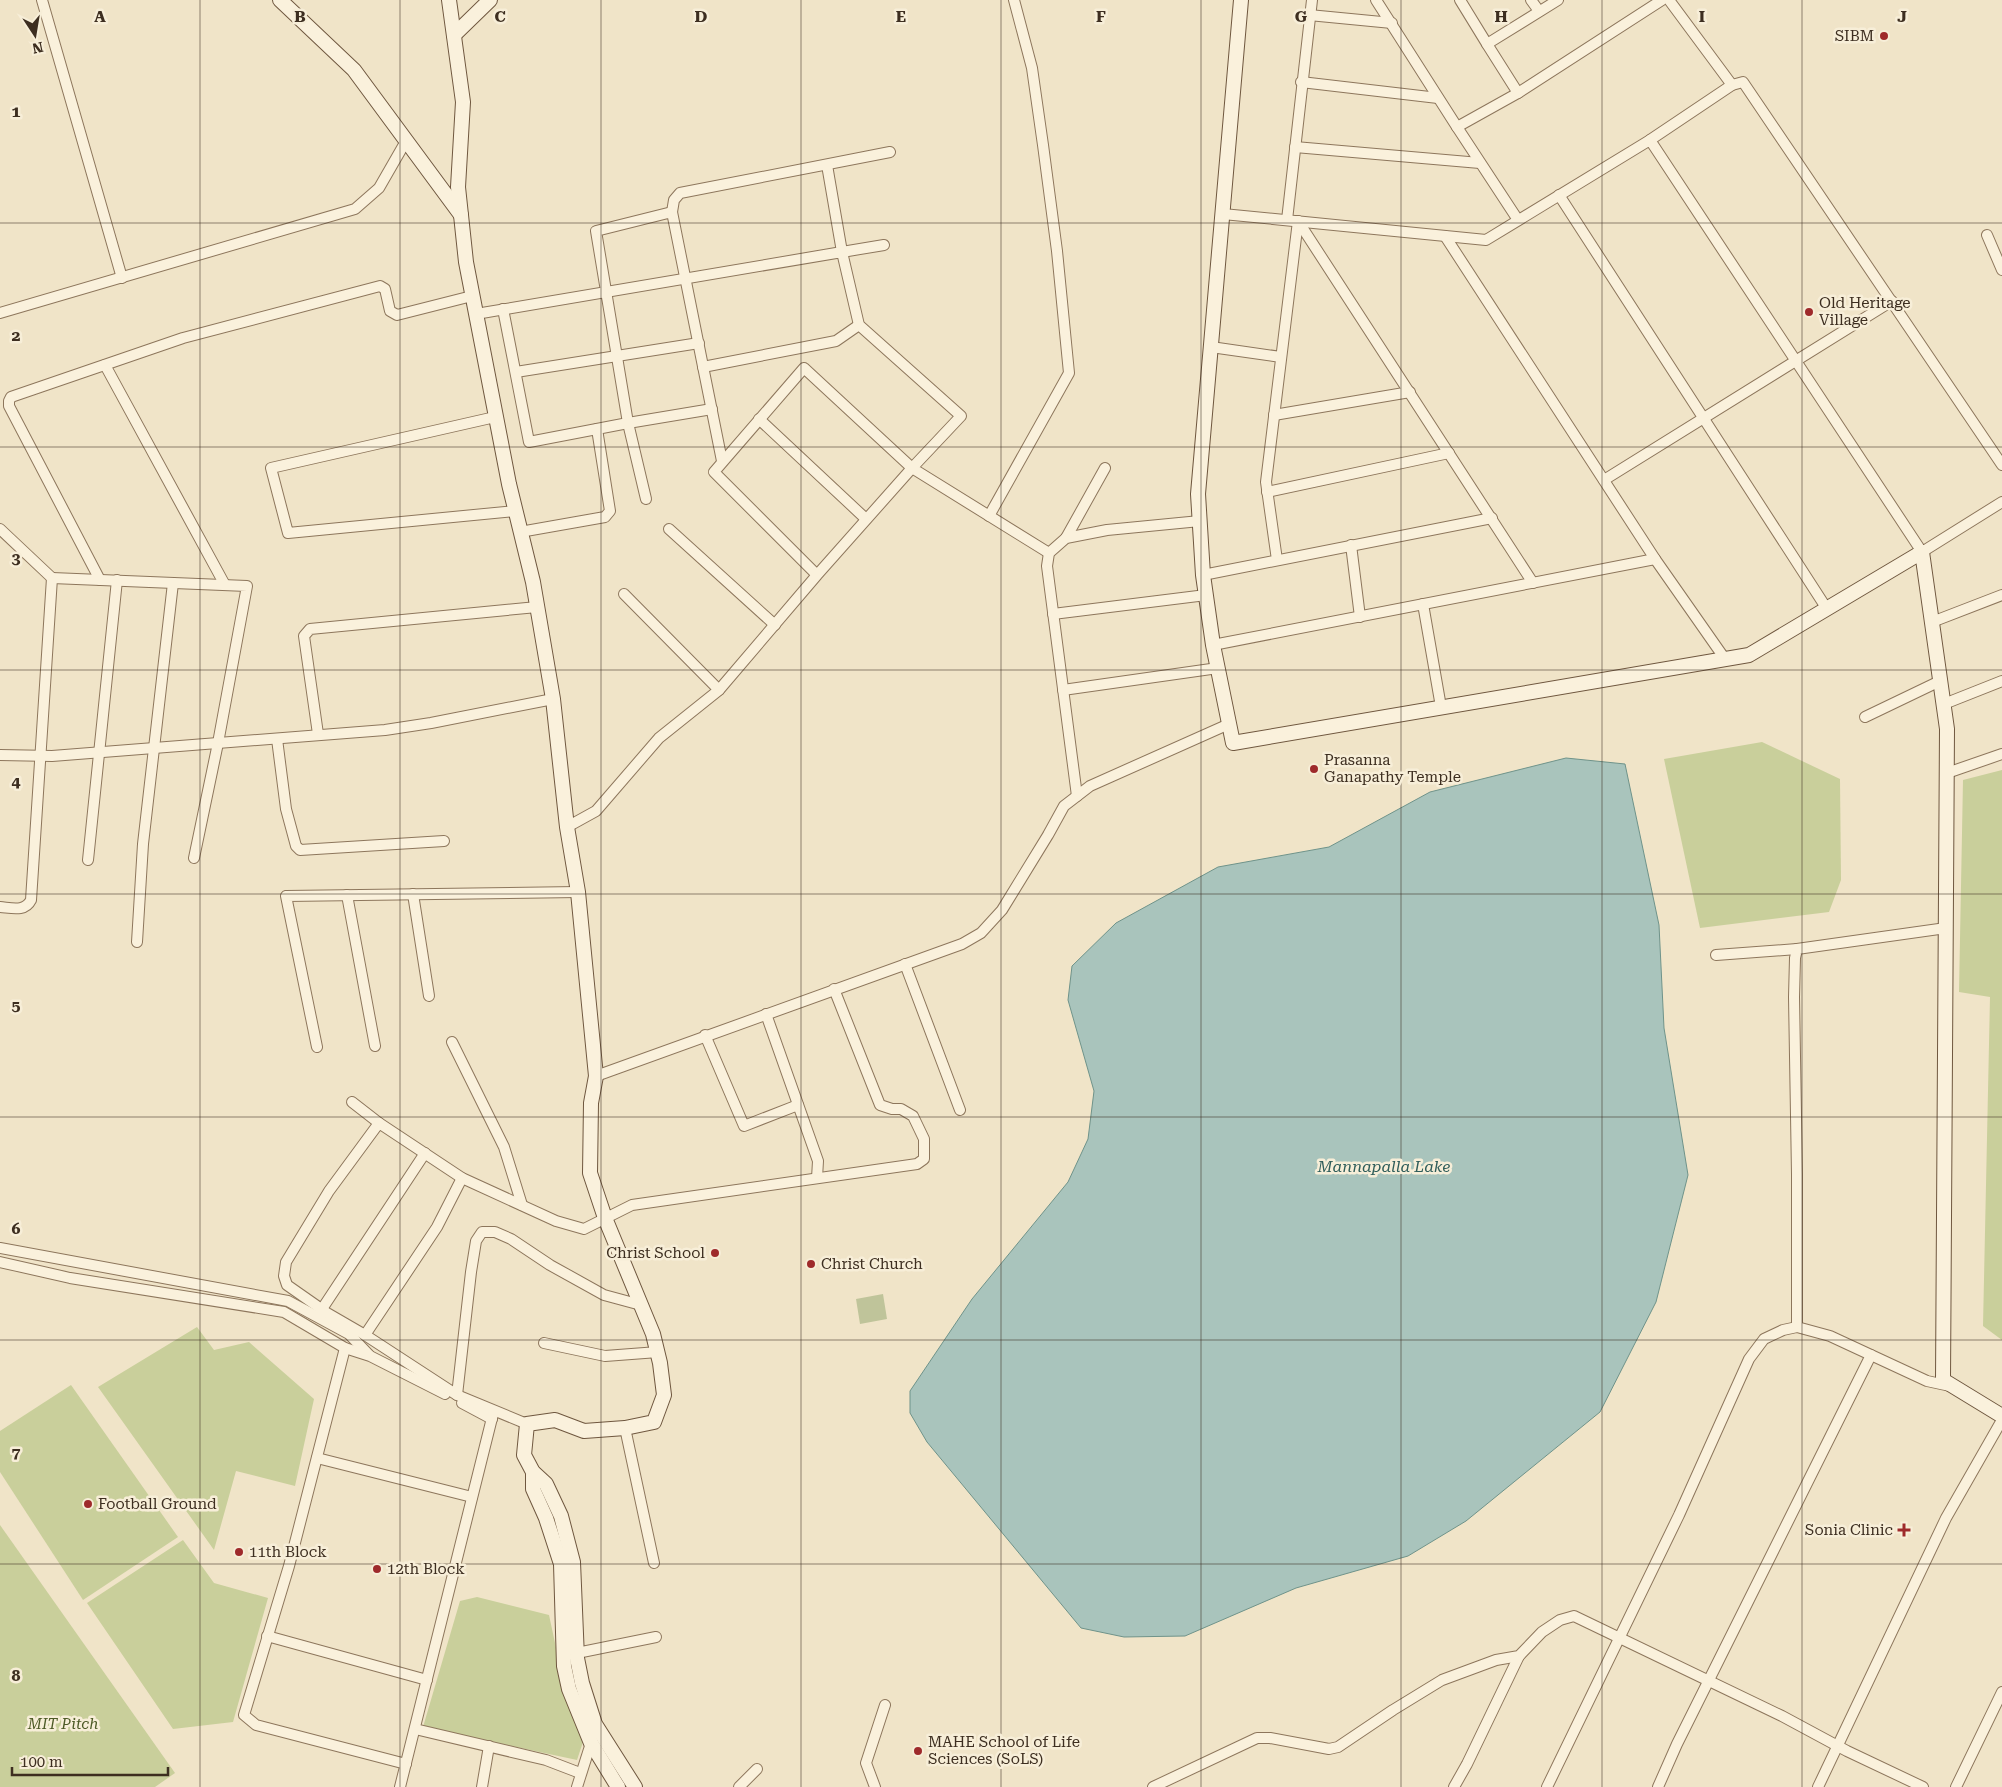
<svg xmlns="http://www.w3.org/2000/svg" width="2002" height="1787" font-family="'Roboto Serif',serif">
	<style>
		.green { fill: #c9cf9b }
		.cemetery { fill: #bfc49a }
		.water { fill: #a9c4bc; stroke: #6f938a }
		.lines { fill: none; stroke-linecap: round; stroke-linejoin: round }
		.street-casing { stroke: #8d765c; stroke-width: 12 }
		.secondary-casing { stroke: #6f573f; stroke-width: 16 }
		.street { stroke: #faf1dc; stroke-width: 10 }
		.secondary { stroke: #faf1dc; stroke-width: 14 }
		.grid { fill: none; stroke: #3d2e20; stroke-width: 1; stroke-opacity: 0.55 }
		.poi-dot { fill: #9e2a2b; stroke: #f7eed8; stroke-width: 2 }
		.labels { text-anchor: middle; dominant-baseline: central; stroke-width: 5; stroke-linejoin: round; paint-order: stroke }
		.poi-label { font-size: 15px; fill: #3d2e20; stroke: #f7eed8; text-anchor: start }
		.park-label { font-size: 15px; font-style: italic; fill: #4d5a26; stroke: #f7eed8 }
		.water-label { font-size: 16px; font-style: italic; fill: #2f5d5a; stroke: #f7eed8 }
		.grid-label { font-size: 16px; text-anchor: middle; font-weight: bold; fill: #3d2e20; stroke: #f7eed8; stroke-width: 5; stroke-linejoin: round; paint-order: stroke }
	</style>
	<rect width="100%" height="100%" fill="#f0e4c8"/>
	<!-- green -->
	<g class="green">
		<path d="M1762,742L1840,779L1841,880L1829,912L1700,928L1664,759Z"/>
		<path d="M2002,770V1340L1983,1326L1990,997L1959,992L1963,780Z"/>
		<path d="M197,1327L214,1350L249,1342L314,1399L295,1486L236,1471L214,1550L98,1387Z"/>
		<path d="M71,1385L178,1537L83,1600L0,1472V1431Z"/>
		<path d="M0,1525L175,1773L155,1787H0Z"/>
		<path d="M183,1540L214,1583L268,1598L233,1722L173,1729L87,1603Z"/>
		<path d="M477,1597L549,1615L567,1699L583,1742L577,1760L423,1727L460,1601Z"/>
	</g>
	<!-- cemetery -->
	<path class="cemetery" d="M883,1294L887,1319L860,1324L856,1299Z"/>
	<!-- water -->
	<path class="water" d="M1566,758L1625,764L1659,925L1664,1028L1688,1175L1656,1302L1600,1412L1466,1521L1408,1556L1296,1588L1185,1636L1124,1637L1081,1628L927,1442L910,1413V1391L972,1299L1068,1182L1088,1139L1094,1091L1068,1000L1072,966L1116,923L1218,867L1329,847L1430,792Z"/>
	<g class="lines">
		<!-- street casing -->
		<g class="street-casing">
			<g id="street">
				<path d="M42,0L122,278"/>
				<path d="M1376,0L1457,127"/>
				<path d="M1460,0L1487,44"/>
				<path d="M1531,0L1539,11"/>
				<path d="M1669,0L1732,85"/>
				<path d="M1309,15L1392,23"/>
				<path d="M1301,82L1438,98"/>
				<path d="M1518,93L1662,0"/>
				<path d="M1650,140L1732,85L1743,82L2002,465"/>
				<path d="M1295,147L1480,163"/>
				<path d="M827,165L842,252L884,245"/>
				<path d="M1559,195L1827,609"/>
				<path d="M672,212L674,200L680,193L890,152"/>
				<path d="M1223,214L1486,240L1650,140L1922,552L2002,502"/>
				<path d="M1287,220L1312,0"/>
				<path d="M1518,220L1457,127L1518,93L1487,44L1558,0"/>
				<path d="M1298,221L1533,583"/>
				<path d="M1987,235L2002,270"/>
				<path d="M1445,236L1655,559L1725,659"/>
				<path d="M503,309L529,442L628,423L596,231L672,212L722,461"/>
				<path d="M0,313L355,209L379,188L406,141"/>
				<path d="M476,314L842,252L859,325L961,416L912,468L1049,553"/>
				<path d="M1211,347L1281,357"/>
				<path d="M105,365L225,585"/>
				<path d="M703,367L836,341L859,325"/>
				<path d="M516,372L699,343"/>
				<path d="M1274,415L1410,392"/>
				<path d="M495,417L271,468L288,533L515,511"/>
				<path d="M759,419L866,519"/>
				<path d="M1604,480L1892,301"/>
				<path d="M1267,492L1449,453"/>
				<path d="M646,499L628,423L712,409"/>
				<path d="M989,516L1069,373L1057,251L1043,145L1032,68L1014,0"/>
				<path d="M0,529L52,578"/>
				<path d="M669,529L775,625"/>
				<path d="M520,532L605,517L610,511L597,429"/>
				<path d="M1066,538L1105,468"/>
				<path d="M1351,545L1360,617"/>
				<path d="M1277,560L1266,482L1298,221"/>
				<path d="M1203,575L1492,518"/>
				<path d="M100,580L9,406V401L11,397L183,338L380,286L385,289L390,311L397,315L472,296"/>
				<path d="M624,594L719,690"/>
				<path d="M1423,604L1441,707"/>
				<path d="M1053,614L1206,595"/>
				<path d="M1932,622L2002,595"/>
				<path d="M1213,645L1655,559"/>
				<path d="M1063,690L1218,668"/>
				<path d="M1944,704L2002,681"/>
				<path d="M1865,717L1940,681"/>
				<path d="M318,734L304,636L310,629L537,607"/>
				<path d="M277,739L286,809L296,846L300,850L444,841"/>
				<path d="M0,755L52,756L385,730L431,723L553,699"/>
				<path d="M1947,773L2002,754"/>
				<path d="M1077,796L1047,566L1049,553L1066,538L1107,530L1200,521"/>
				<path d="M567,827L596,811L659,738L719,690L817,575L714,472L804,368L912,468L817,575"/>
				<path d="M88,860L117,580"/>
				<path d="M413,894L429,996"/>
				<path d="M347,895L375,1046"/>
				<path d="M0,907C12,908 25,912 31,900L52,578L247,586L218,743L194,858"/>
				<path d="M137,942L143,844L173,583"/>
				<path d="M1716,955L1797,949"/>
				<path d="M905,964L960,1110"/>
				<path d="M766,1014L818,1161L817,1178"/>
				<path d="M705,1035L744,1126L798,1105"/>
				<path d="M452,1042L504,1147L522,1205"/>
				<path d="M317,1047L286,896L578,892"/>
				<path d="M596,1076L962,944L981,933L1002,910L1048,835L1064,806L1090,786L1229,724"/>
				<path d="M352,1102L379,1123"/>
				<path d="M0,1248L288,1301L349,1334L369,1355"/>
				<path d="M0,1262L70,1278L284,1312L345,1348L370,1356L445,1394"/>
				<path d="M322,1309L425,1153"/>
				<path d="M1797,1327V1174L1794,997L1795,958L1797,949L1946,928"/>
				<path d="M365,1335L437,1227L462,1178"/>
				<path d="M544,1343L605,1356L658,1352"/>
				<path d="M345,1348L289,1566L244,1715L256,1725L406,1764"/>
				<path d="M457,1395L471,1272L476,1241L482,1232H495L511,1239L550,1265L604,1295L641,1305"/>
				<path d="M462,1403L492,1419"/>
				<path d="M527,1424L457,1395L365,1335L327,1313L287,1285L284,1276L286,1262L329,1191L379,1123L462,1178L556,1221L584,1229L632,1205L917,1164L924,1159V1139L913,1116L901,1109H892L880,1105L834,989"/>
				<path d="M625,1428L654,1563"/>
				<path d="M317,1458L472,1497"/>
				<path d="M267,1636L427,1680"/>
				<path d="M577,1653L656,1637"/>
				<path d="M415,1729L546,1760L580,1773"/>
				<path d="M400,1787L493,1414"/>
				<path d="M482,1787L489,1746"/>
				<path d="M577,1787L591,1743"/>
				<path d="M739,1787L757,1769"/>
				<path d="M875,1787L866,1763L885,1705"/>
				<path d="M1153,1787L1257,1738H1270L1329,1749L1338,1747L1393,1710L1442,1680L1496,1660L1519,1656L1542,1632L1560,1620L1574,1616L1782,1716L1847,1751L1923,1787"/>
				<path d="M1454,1787L1467,1764L1519,1656"/>
				<path d="M1547,1787L1679,1515L1749,1359L1764,1339L1783,1330L1797,1327L1830,1336L1927,1381L1950,1386"/>
				<path d="M1658,1787L1677,1744L1871,1355"/>
				<path d="M1818,1787L1946,1518L2002,1420"/>
				<path d="M1956,1787L2002,1692"/>
			</g>
		</g>
		<!-- secondary casing -->
		<g class="secondary-casing">
			<g id="secondary">
				<path d="M280,0L354,70L461,215"/>
				<path d="M449,0L463,102L458,187L466,262L509,484L533,582L553,699L567,827L578,892L596,1076L591,1103L590,1173L605,1218L653,1334L660,1363L664,1395L654,1422L625,1428L584,1431L555,1420L527,1424L524,1455L533,1472L546,1484L561,1516L573,1562L577,1658L582,1683L595,1724L635,1787"/>
				<path d="M1241,0L1198,494L1203,575L1213,645L1233,743L1749,655L1922,552L1947,729L1943,1380L2002,1416"/>
				<path d="M454,35L490,0"/>
				<path d="M533,1472V1489L546,1518L561,1564L564,1666L569,1689L591,1743L618,1787"/>
			</g>
		</g>
		<!-- street -->
		<use href="#street" class="street"/>
		<!-- secondary -->
		<use href="#secondary" class="secondary"/>
	</g>
	<!-- grid -->
	<path class="grid" d="M200,0V1787M400,0V1787M601,0V1787M801,0V1787M1001,0V1787M1201,0V1787M1401,0V1787M1602,0V1787M1802,0V1787M0,223H2002M0,447H2002M0,670H2002M0,894H2002M0,1117H2002M0,1340H2002M0,1564H2002"/>
	<!-- markers -->
	<g class="poi-dot">
		<circle cx="1884" cy="36" r="5"/>
		<circle cx="1809" cy="312" r="5"/>
		<circle cx="1314" cy="769" r="5"/>
		<circle cx="715" cy="1253" r="5"/>
		<circle cx="811" cy="1264" r="5"/>
		<circle cx="88" cy="1504" r="5"/>
		<path d="M1901.5 1522.5h5v5h5v5h-5v5h-5v-5h-5v-5h5z"/>
		<circle cx="239" cy="1552" r="5"/>
		<circle cx="377" cy="1569" r="5"/>
		<circle cx="918" cy="1751" r="5"/>
	</g>
	<g class="labels">
		<!-- poi labels -->
		<g class="poi-label">
			<text x="1874" y="36" text-anchor="end">SIBM</text>
			<text x="1819" y="303">Old Heritage<tspan x="1819" dy="17">Village</tspan></text>
			<text x="1324" y="760">Prasanna<tspan x="1324" dy="17">Ganapathy Temple</tspan></text>
			<text x="705" y="1253" text-anchor="end">Christ School</text>
			<text x="821" y="1264">Christ Church</text>
			<text x="98" y="1504">Football Ground</text>
			<text x="1893" y="1530" text-anchor="end">Sonia Clinic</text>
			<text x="249" y="1552">11th Block</text>
			<text x="387" y="1569">12th Block</text>
			<text x="928" y="1742">MAHE School of Life<tspan x="928" dy="17">Sciences (SoLS)</tspan></text>
		</g>
		<!-- park labels -->
		<g class="park-label">
			<text x="63" y="1724">MIT Pitch</text>
		</g>
		<!-- water labels -->
		<g class="water-label">
			<text x="1384" y="1166">Mannapalla Lake</text>
		</g>
	</g>
	<g class="grid-label">
		<text x="100" y="22">A</text>
		<text x="300" y="22">B</text>
		<text x="500" y="22">C</text>
		<text x="701" y="22">D</text>
		<text x="901" y="22">E</text>
		<text x="1101" y="22">F</text>
		<text x="1301" y="22">G</text>
		<text x="1501" y="22">H</text>
		<text x="1702" y="22">I</text>
		<text x="1902" y="22">J</text>
		<text x="16" y="117">1</text>
		<text x="16" y="341">2</text>
		<text x="16" y="564">3</text>
		<text x="16" y="787">4</text>
		<text x="16" y="1011">5</text>
		<text x="16" y="1234">6</text>
		<text x="16" y="1458">7</text>
		<text x="16" y="1681">8</text>
	</g>
	<!-- north arrow -->
	<g transform="translate(35 35) rotate(168)" stroke="#f7eed8" stroke-width="4" paint-order="stroke">
	<path d="M0-4L9 19L0 12L-9 19Z" fill="#3d2e20"/>
	<text y="-8" font-size="14" font-weight="bold" text-anchor="middle" fill="#3d2e20">N</text>
	</g>
	<!-- scale -->
	<path d="M12 1767v8h156v-8" fill="none" stroke="#3d2e20" stroke-width="2.5"/>
	<text x="20" y="1767" font-size="15" fill="#3d2e20" stroke="#f7eed8" stroke-width="4" paint-order="stroke">100 m</text>
</svg>
